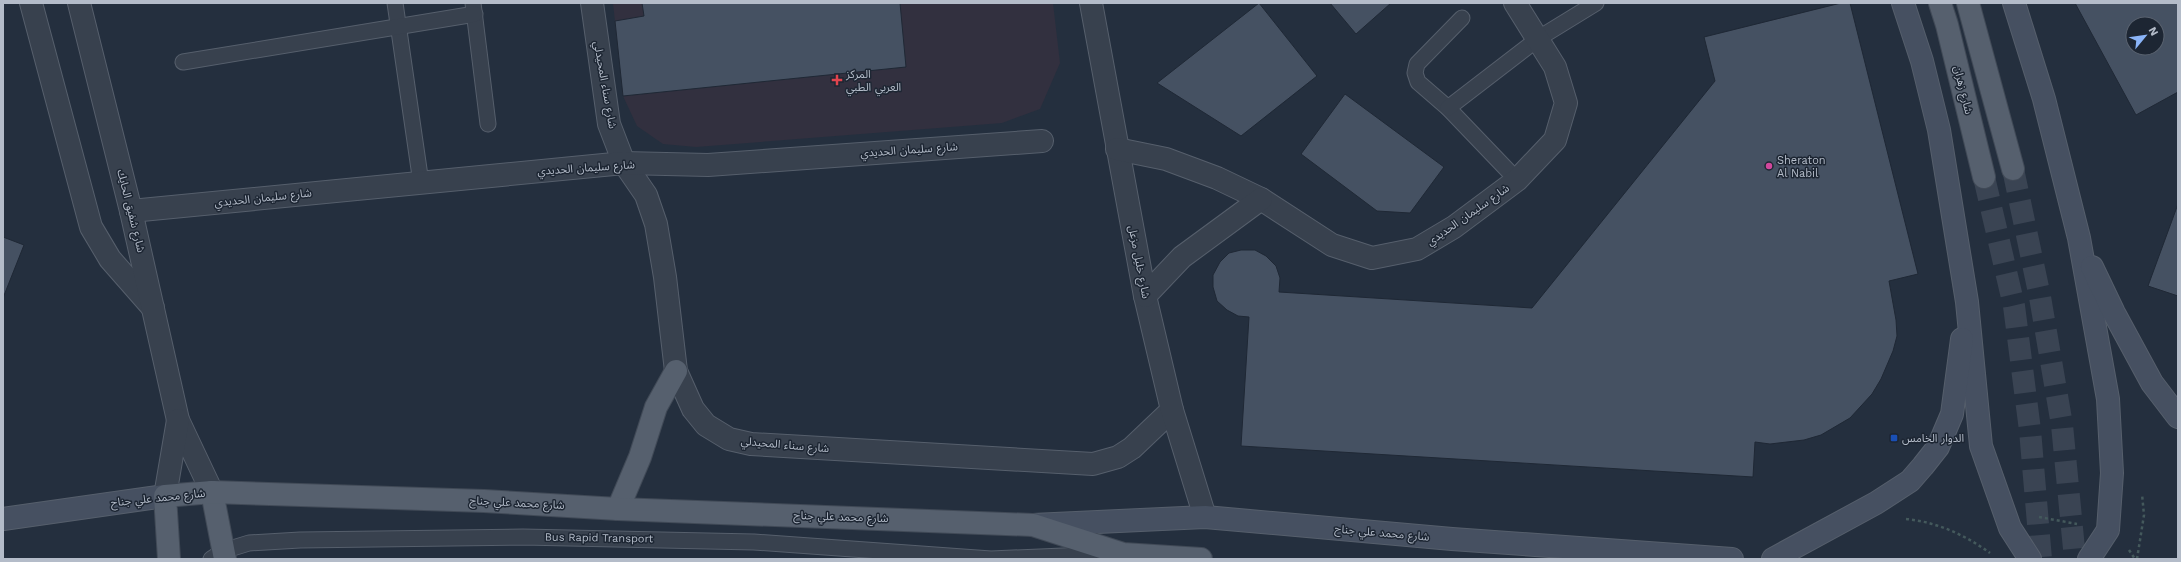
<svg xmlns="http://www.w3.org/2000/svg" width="2181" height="562" font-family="'Work Sans','Noto Sans Arabic',sans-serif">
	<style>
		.medical { fill: #32303f }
		.building { fill: #455162; stroke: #1f2835; fill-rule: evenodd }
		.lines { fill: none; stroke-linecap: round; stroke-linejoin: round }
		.primary-tunnel { stroke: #3a4453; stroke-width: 22; stroke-dasharray: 22 11; stroke-linecap: butt }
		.lane-casing { stroke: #565f6c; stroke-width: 17 }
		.street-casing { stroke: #565f6c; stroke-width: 24 }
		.secondary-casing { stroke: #565f6c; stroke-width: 24 }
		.primary-casing { stroke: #414a57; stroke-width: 24 }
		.path { stroke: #44595c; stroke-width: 2.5; stroke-dasharray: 3 3; stroke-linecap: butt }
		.lane { stroke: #38414e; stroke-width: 15 }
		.street { stroke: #38414e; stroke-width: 22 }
		.secondary { stroke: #465061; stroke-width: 22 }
		.primary { stroke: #56606e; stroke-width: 22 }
		.health-dot { fill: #e0444e; stroke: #1d2633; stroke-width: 1.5 }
		.hotel-dot { fill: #d1479c; stroke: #1d2633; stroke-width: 1.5 }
		.transit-dot { fill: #1a4fb4; stroke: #1d2633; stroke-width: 1.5 }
		.labels { text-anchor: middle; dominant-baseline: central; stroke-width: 3; stroke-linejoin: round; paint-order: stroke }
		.poi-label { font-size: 11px; fill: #b4bcc9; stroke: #1d2633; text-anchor: start }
		.street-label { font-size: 11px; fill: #b4bcc9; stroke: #1d2633 }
	</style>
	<rect width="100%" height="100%" fill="#242f3e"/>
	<!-- medical -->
	<path class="medical" d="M613,3H1053L1060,63L1040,109L1002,123L696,147L663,144L637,126L623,96Z"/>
	<!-- building -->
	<g class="building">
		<path d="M642,3H900L906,67L623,96L615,21L644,16Z"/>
		<path d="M1259,3L1317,76L1241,136L1157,83Z"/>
		<path d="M1330,3H1391L1356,34Z"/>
		<path d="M1841,3H1850L1918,274L1889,281L1896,320L1897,336L1893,351L1881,379L1872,394L1850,418L1821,435L1804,440L1770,444L1755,442L1753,477L1241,446L1249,317L1238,316L1227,310L1217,301L1213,287V275L1220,262L1229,253L1241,250H1255L1266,256L1276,266L1280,278L1279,292L1532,308L1715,81L1704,37Z"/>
		<path d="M2075,3H2178V92L2136,115ZM2133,24H2157V48H2133Z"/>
		<path d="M1345,94L1444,167L1410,213L1377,211L1301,154Z"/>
		<path d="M2178,204V296L2148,286Z"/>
		<path d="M3,237L24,245L3,298Z"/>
	</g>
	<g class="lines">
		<!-- primary-tunnel -->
		<g class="primary-tunnel">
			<path d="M2013,169L2040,297L2062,425L2075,559"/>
			<path d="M1984,177L2014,306L2030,430L2041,559"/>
		</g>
		<!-- lane casing -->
		<g class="lane-casing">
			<g id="lane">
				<path d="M395,3L421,183"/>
				<path d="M473,3L488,124"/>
				<path d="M1462,18L1417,64L1415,73L1418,82L1448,108L1517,180"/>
				<path d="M183,62L475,14"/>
				<path d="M1448,108L1539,38L1596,3"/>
				<path d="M211,559L223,551L249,543L300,540L523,537L754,542L991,559L1110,554"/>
			</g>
		</g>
		<!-- street casing -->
		<g class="street-casing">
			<g id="street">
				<path d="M31,3L91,227L110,259L153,308"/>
				<path d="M79,3L131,211L178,420L212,492"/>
				<path d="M592,3L609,124L624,163L646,195L656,224L665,277L676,371L693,409L706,425L729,439L751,444L1093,464L1118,457L1132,448L1172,410"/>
				<path d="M1091,3L1145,296L1172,410L1205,517"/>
				<path d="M1117,149L1166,159L1217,178L1261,199L1332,245L1372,258L1417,249L1454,227L1517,180L1555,140L1566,103L1555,67L1515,3"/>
				<path d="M131,211L624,163L708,165L1042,141"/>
				<path d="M1145,296L1182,257L1261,199"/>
				<path d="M165,496L178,420"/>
			</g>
		</g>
		<!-- secondary casing -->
		<g class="secondary-casing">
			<g id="secondary">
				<path d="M1903,3L1922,61L1939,130L1967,302L1981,446L2010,528L2030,559"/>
				<path d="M2014,3L2044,99L2079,238L2108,399L2112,473L2108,530L2089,559"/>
				<path d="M2092,267L2114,313L2152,383L2178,417"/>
				<path d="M3,519L165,496"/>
				<path d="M1033,525L1205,517L1452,539L1732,559"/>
				<path d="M1773,559L1876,503L1910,481L1923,466L1938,447L1952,414L1962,339"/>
			</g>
		</g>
		<!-- primary casing -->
		<g class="primary-casing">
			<g id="primary">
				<path d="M1940,3L1947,25L1984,177"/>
				<path d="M1968,3L2013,169"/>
				<path d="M212,492L225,559"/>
				<path d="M618,509L640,457L656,407L676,371"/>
				<path d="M169,559L165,496L212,492L484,501L618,509L1033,525L1123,554L1201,559"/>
			</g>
		</g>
		<!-- path -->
		<g class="path">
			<path d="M2039,517L2077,524"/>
			<path d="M1906,519C1937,522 1965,535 1990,553"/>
			<path d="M2129,550L2135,559"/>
			<path d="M2137,559L2144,515L2142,494"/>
		</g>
		<!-- lane -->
		<use href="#lane" class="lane"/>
		<!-- street -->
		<use href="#street" class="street"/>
		<!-- secondary -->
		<use href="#secondary" class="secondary"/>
		<!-- primary -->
		<use href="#primary" class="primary"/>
	</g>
	<!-- markers -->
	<path class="health-dot" d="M835 74h4v4h4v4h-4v4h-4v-4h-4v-4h4z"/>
	<circle class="hotel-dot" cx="1769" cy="166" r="4"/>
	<rect class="transit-dot" x="1890" y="434" width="8" height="8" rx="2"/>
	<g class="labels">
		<!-- poi labels -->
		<g class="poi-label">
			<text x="846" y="74">المركز<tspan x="846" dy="13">العربي الطبي</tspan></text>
			<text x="1777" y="160">Sheraton<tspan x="1777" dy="13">Al Nabil</tspan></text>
			<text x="1902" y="438">الدوار الخامس</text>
		</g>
		<!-- street labels -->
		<g class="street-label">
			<text transform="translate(605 85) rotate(80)">شارع سناء المحيدلي</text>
			<text transform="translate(1963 90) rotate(76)">شارع زهران</text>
			<text transform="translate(909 150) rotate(-4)">شارع سليمان الحديدي</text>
			<text transform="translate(586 168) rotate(-4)">شارع سليمان الحديدي</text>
			<text transform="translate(263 198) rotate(-6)">شارع سليمان الحديدي</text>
			<text transform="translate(131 211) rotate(76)">شارع شفيق الحايك</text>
			<text transform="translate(1468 215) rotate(-35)">شارع سليمان الحديدي</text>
			<text transform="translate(1139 262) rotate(79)">شارع خليل مزعل</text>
			<text transform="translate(785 445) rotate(5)">شارع سناء المحيدلي</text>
			<text transform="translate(158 498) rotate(-6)">شارع محمد علي جناح</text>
			<text transform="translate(517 503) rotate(3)">شارع محمد علي جناح</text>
			<text transform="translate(841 517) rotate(2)">شارع محمد علي جناح</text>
			<text transform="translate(1382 533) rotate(5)">شارع محمد علي جناح</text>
			<text transform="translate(599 538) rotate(1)">Bus Rapid Transport</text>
		</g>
	</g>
	<!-- border -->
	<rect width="2181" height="562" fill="none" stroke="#b4bcc9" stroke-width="8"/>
	<!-- north arrow -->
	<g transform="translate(2145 36) rotate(61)"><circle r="19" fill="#1d2633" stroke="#59626f"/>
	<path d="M0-3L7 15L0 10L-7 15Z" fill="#8ab4f8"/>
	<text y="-6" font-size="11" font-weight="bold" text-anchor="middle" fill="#b4bcc9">N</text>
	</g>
</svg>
